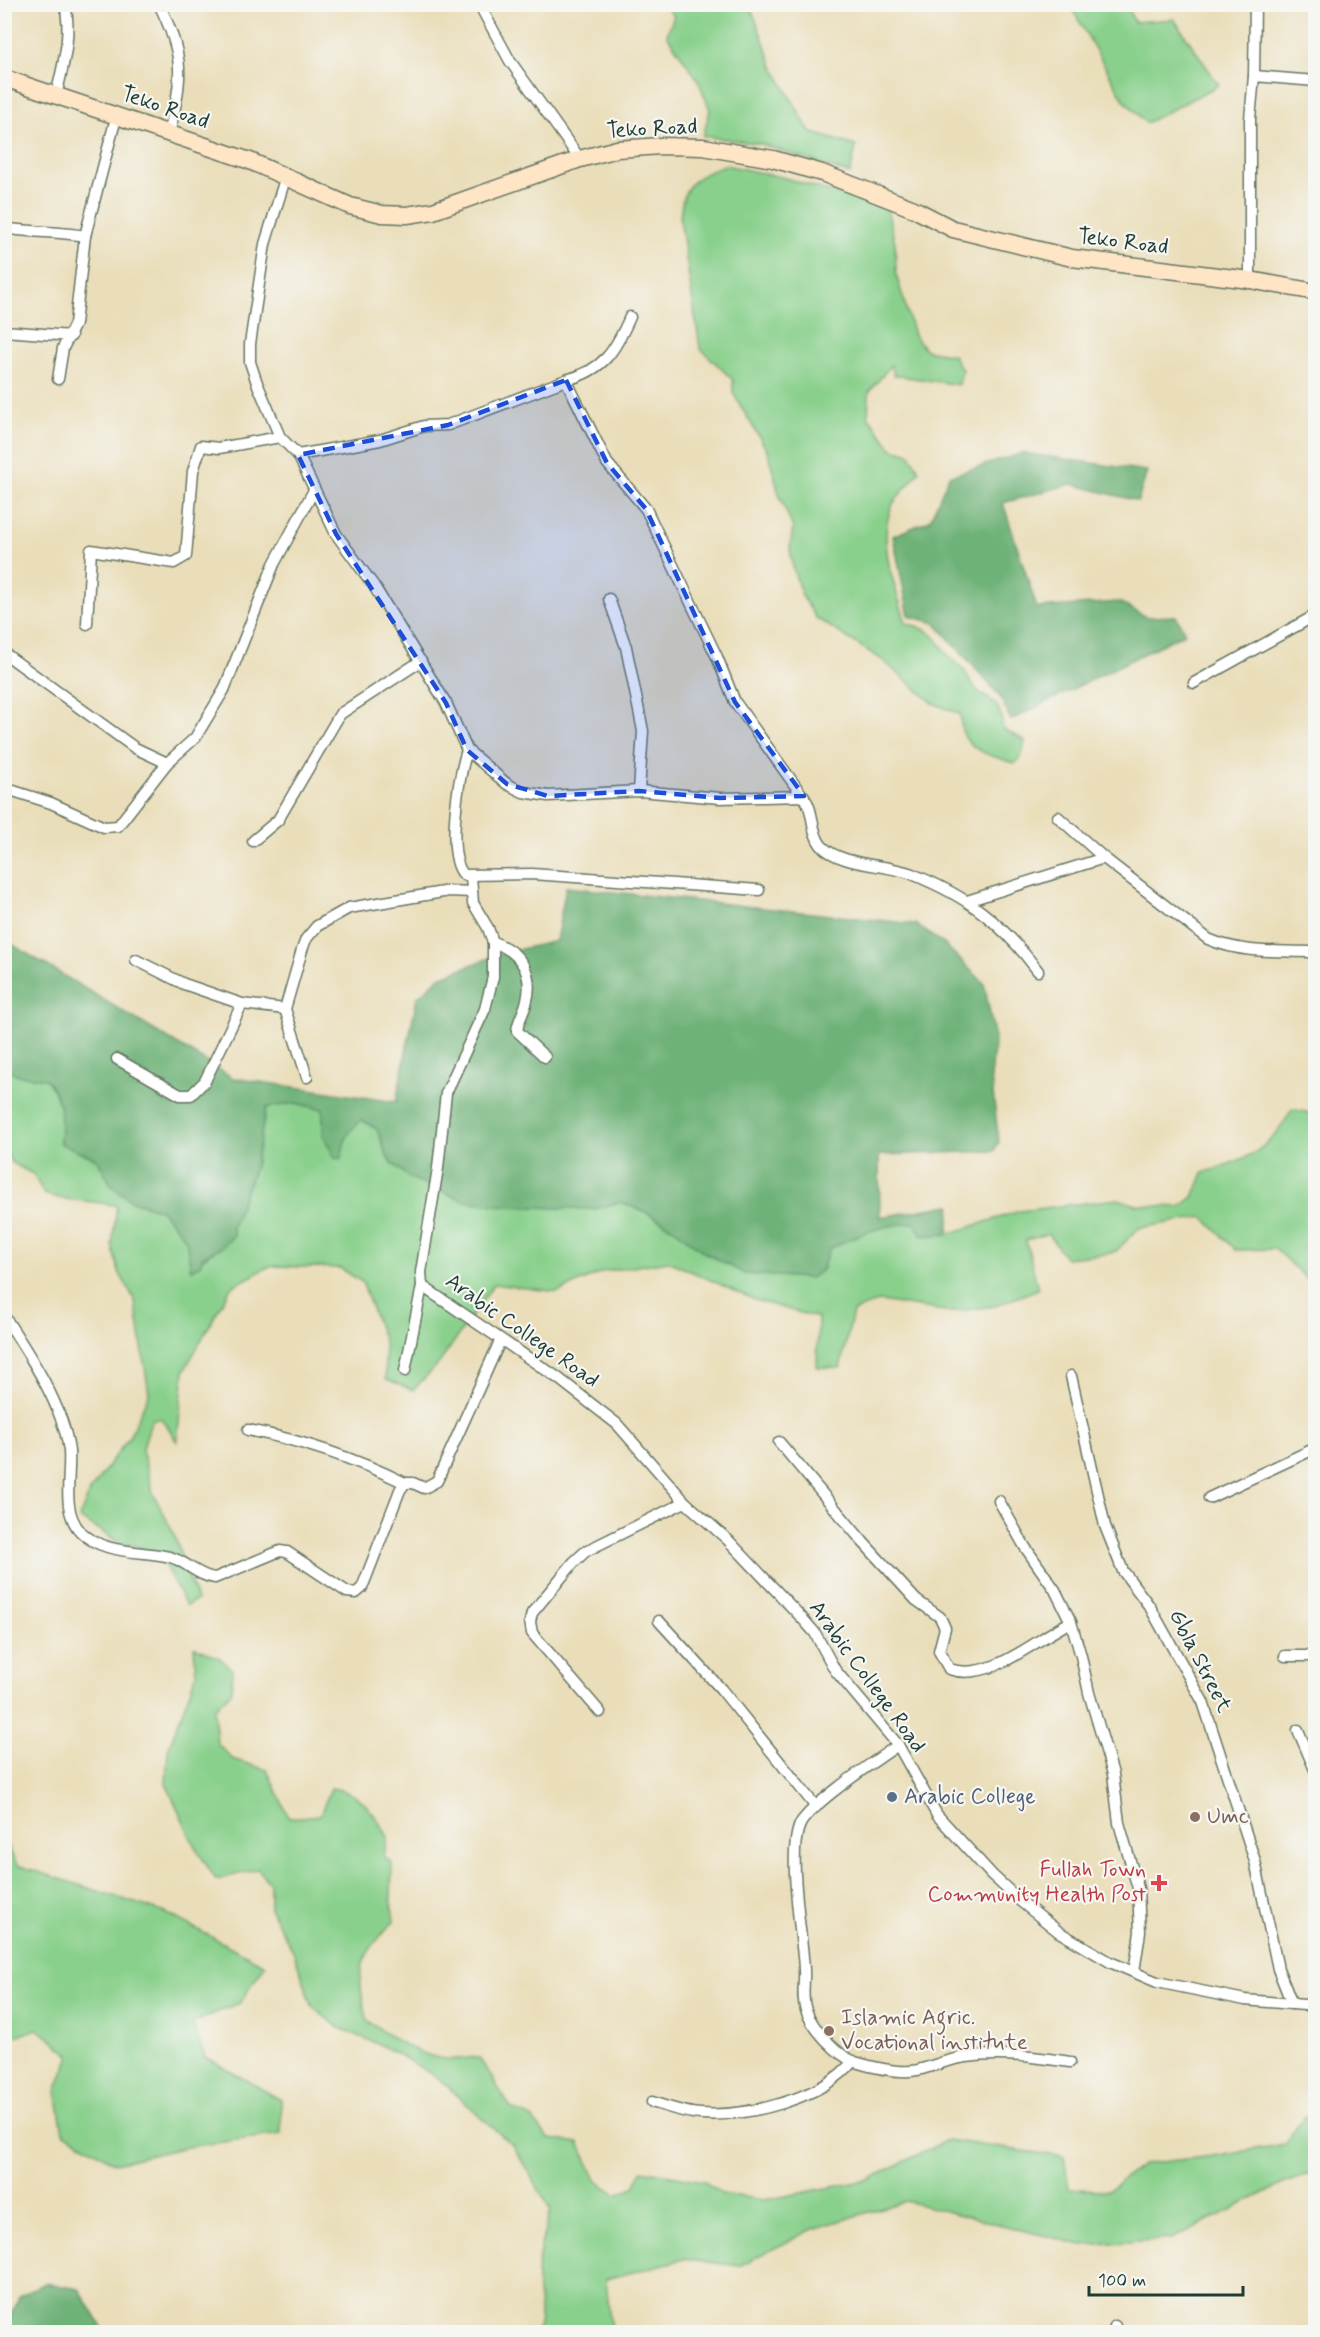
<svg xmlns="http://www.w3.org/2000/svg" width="1320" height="2337" font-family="Mynerve,sans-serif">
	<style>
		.green { fill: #89d08c; stroke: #548660; stroke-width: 1.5 }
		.forest { fill: #6eb278; stroke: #467856; stroke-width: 1.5 }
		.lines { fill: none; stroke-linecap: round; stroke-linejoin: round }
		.street-casing { stroke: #667563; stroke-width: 13 }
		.secondary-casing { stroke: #667563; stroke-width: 19 }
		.street { stroke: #fff; stroke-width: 10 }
		.secondary { stroke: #fde5c5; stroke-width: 16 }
		.marked { fill: #1d4ed8; fill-opacity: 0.2; stroke: #1d4ed8; stroke-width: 4.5; stroke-dasharray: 12 8; stroke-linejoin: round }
		.service-dot { fill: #5c6f8a; stroke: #f6f6f2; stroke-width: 2 }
		.education-dot { fill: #8d6e63; stroke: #f6f6f2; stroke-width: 2 }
		.health-dot { fill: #e0444e; stroke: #f6f6f2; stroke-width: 2 }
		.labels { text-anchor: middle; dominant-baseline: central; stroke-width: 4.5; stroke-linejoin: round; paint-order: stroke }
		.street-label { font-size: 22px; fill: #1f3d34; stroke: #f6f6f2 }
		.service-label { font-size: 22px; fill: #4e5e75; stroke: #f6f6f2; text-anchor: start }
		.education-label { font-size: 22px; fill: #785e54; stroke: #f6f6f2; text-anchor: start }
		.health-label { font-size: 22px; fill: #be3a42; stroke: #f6f6f2; text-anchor: end }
	</style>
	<rect width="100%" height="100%" fill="#f6f6f2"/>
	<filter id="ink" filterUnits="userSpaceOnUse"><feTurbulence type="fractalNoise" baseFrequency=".0167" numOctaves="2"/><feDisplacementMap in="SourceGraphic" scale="12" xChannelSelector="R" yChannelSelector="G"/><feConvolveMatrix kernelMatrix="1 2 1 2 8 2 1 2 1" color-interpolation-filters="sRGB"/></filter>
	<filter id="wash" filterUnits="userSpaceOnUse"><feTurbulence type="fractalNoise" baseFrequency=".008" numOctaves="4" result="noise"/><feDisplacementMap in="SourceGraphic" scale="24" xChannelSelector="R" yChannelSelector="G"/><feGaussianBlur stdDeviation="1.35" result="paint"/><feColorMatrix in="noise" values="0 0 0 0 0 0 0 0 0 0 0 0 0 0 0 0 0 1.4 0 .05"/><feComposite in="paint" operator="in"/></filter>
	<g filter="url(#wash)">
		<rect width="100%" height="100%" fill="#eadeba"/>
		<!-- green -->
		<g class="green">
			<path d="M664,5H750L773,66L810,132L856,146L850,174L761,144L703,136L710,110L698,80L667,35L674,16Z"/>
			<path d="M1070,5H1127L1134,22L1174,19L1219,85L1146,123L1124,100Z"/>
			<path d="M725,165L785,178L887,209L895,243L896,274L914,335L926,350L953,355L962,370L959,385L894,375L891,365L869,392L868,416L892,449L910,454L919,471C913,480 893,501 891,508C877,545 896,589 906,623C930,630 933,632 946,653C951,659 958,663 963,669C967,674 969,681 973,686C990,706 999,693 1003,729L1025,741L1022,754L1015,763C998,758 970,752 963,733C961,728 961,720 960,714L933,703L881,659L816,618L802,596L793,568L790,549L793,528L779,494L768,452L733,393V380L700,348L680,219C682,183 694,178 725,165Z"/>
			<path d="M5,1011L9,1016L10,1047L5,1067Z"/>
			<path d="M5,1067L18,1075L46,1079C63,1101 62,1116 60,1143L97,1159L112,1186L132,1201L161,1210L186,1239L191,1270C204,1255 220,1248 234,1235L232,1227L255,1167L266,1108L295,1103L323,1109V1135L342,1147L352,1127L362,1120L377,1129L388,1159L464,1201L506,1206L594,1209L620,1202L644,1211L673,1228L704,1252L745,1274L810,1278L822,1270L828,1249L859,1234L893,1224L916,1223L948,1234L1020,1211L1118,1199L1137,1205L1180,1207L1193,1197L1203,1173C1249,1157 1267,1154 1292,1109L1315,1114V1291L1310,1282L1275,1249L1236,1250L1203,1217L1139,1228L1116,1251L1107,1254L1066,1258L1048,1234L1026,1240L1038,1289L995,1306L951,1312L880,1301L853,1312L840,1368L817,1367L818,1318L755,1300L668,1261L602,1272L558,1292L494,1284L440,1362L413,1390L386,1379L384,1341L362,1282L340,1268L270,1266L231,1287L184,1371L177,1442L163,1419H152L142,1450L153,1493L173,1532L197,1600L186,1605L158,1553L117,1541L79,1518L90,1491L129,1437L149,1394L135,1301L119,1272L112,1245L117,1206C92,1199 68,1203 44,1194L33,1174L12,1163L5,1151Z"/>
			<path d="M194,1647L220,1658L233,1671L231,1692L214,1709L217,1743L232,1759L267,1770L289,1818L320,1815L331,1788C361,1791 374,1813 388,1837L384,1857L392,1863L391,1898L394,1921C356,1962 355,1969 368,2022C391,2037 418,2056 446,2059C457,2061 467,2056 479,2058L511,2108L532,2118L549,2139L579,2143L596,2180L616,2194L634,2187L642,2170L704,2181L721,2194L765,2200L868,2180L947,2140L1064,2157L1069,2189L1109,2190L1143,2164L1213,2156L1285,2144L1304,2117L1315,2114V2172L1283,2184L1171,2239L1082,2245L905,2201L813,2229L739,2266L684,2259L606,2279L611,2332H536C545,2315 536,2295 537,2276C538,2252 544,2232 551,2210L513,2146L437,2077L385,2047L340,2028L313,2008L294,1953L270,1909V1884L258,1869L216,1880L194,1845L166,1783L168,1750L196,1675Z"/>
			<path d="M5,1841L17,1865L166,1913L265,1965L240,2003L192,2023L205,2057L281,2100V2134L187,2147L115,2163L63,2132L56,2091L70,2055L38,2029L6,2039L5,2042Z"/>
		</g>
		<!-- forest -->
		<g class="forest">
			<path d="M1023,453L1147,471L1138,501L1071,484L1003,503L1037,608L1119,602L1146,617L1176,616L1185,633L1011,720L999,695L935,623L909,616L893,536L930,520L949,476Z"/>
			<path d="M566,887L915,924L944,944L984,983L995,1039L991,1077L999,1142L994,1151L879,1155L880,1217L951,1205L948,1234L922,1236L915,1223C883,1224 857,1235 829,1249L822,1270L810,1278L745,1274L704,1252L673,1228L644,1211L620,1202L594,1209L506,1206L465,1201L408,1177L388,1159L377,1129L362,1120C348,1130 342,1142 342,1159L335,1158L323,1135V1109L295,1103L266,1108L255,1167L232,1227L234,1235L222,1247L202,1257L201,1264L191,1270L186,1239L161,1210L132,1201L112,1186L97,1159L60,1143C62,1116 63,1101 46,1079L18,1075L5,1068L10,1047L9,1016L5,1011V940L233,1078L396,1102L417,998L440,977L500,954L556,941Z"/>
			<path d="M45,2283L79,2289L105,2332H5L19,2297Z"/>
			<path d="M414,2324L446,2332H335Z"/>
		</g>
	</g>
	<g filter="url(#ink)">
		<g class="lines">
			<!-- street casing -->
			<g class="street-casing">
				<g id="street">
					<path d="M159,4C185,57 183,77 169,133"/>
					<path d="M479,4L510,61L580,159"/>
					<path d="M1254,76L1255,4"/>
					<path d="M56,96C63,65 72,36 65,4"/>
					<path d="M285,179L265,244L250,344V362L257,383L280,437L298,455L336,534L374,586L446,703L467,750L507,784L523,792L548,796L639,791L720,798L804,796"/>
					<path d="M4,228C32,233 58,231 85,236"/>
					<path d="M1250,280V119L1254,76L1316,81"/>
					<path d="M4,331L71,336"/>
					<path d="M58,379L63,348L75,324L85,236L117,114"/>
					<path d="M566,380L607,463L646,509L717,657L735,702L807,802C814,815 811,832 821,845C839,866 887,864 912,874C969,897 1001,922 1038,971"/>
					<path d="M298,455L380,440L424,426L448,425L566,380C604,370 615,351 630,317"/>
					<path d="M609,599L626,647L643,731L639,791"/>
					<path d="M87,624L91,550L174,563L186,556L193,471L201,446L219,448L280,437"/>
					<path d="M4,653L135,748L167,763L195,738L224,690L274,564L314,490"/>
					<path d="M1194,683L1316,615"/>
					<path d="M467,750C459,776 445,855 464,875L532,874L759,890"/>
					<path d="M4,788L51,803L104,827L118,826L167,763"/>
					<path d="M1058,817L1104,858L1208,939C1242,954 1279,951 1316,952"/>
					<path d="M253,841L278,820L340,714L421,661"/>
					<path d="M967,901L1104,858"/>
					<path d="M493,942C521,952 535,974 526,1004C523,1014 518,1021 517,1031L545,1057"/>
					<path d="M136,960L184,984L242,1004L285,1009"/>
					<path d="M117,1059L180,1095H191L205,1081L242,1004"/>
					<path d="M307,1077L285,1009L302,950L306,939L317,926L349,908L449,891L471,892"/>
					<path d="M422,1286L558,1378L617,1424L685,1502L728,1540L802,1618L815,1633L835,1670L898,1745L937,1815L992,1875L1019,1900L1059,1932L1083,1946L1110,1962L1157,1982L1245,2000L1316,2006"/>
					<path d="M4,1316C29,1354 64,1407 69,1451C71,1477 61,1510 80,1531C103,1555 140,1550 170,1557C186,1561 197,1576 215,1578L280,1551L287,1552L347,1592L356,1593L362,1588L400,1490L405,1483H413L424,1488L437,1481L500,1341"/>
					<path d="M405,1371L422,1286L421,1272L438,1168L446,1093L485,1009L493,977V942L488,928L473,903L471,876"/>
					<path d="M1071,1376L1105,1526L1123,1571L1150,1607L1203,1702L1255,1861L1278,1969L1292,2004"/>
					<path d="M248,1430C304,1441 354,1458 405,1483"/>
					<path d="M779,1442L863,1542L916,1600L940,1617L945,1628L939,1651L949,1669C991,1683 1035,1639 1071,1622"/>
					<path d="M1209,1498L1316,1448"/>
					<path d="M999,1501L1025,1547L1055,1590L1071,1622L1081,1656L1089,1693L1113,1774L1119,1823L1138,1888L1140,1932L1134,1972"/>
					<path d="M659,1621L721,1689L816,1807"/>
					<path d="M1285,1656H1316"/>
					<path d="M600,1712L532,1633L530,1622L532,1613L574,1562L586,1551L685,1502"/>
					<path d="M1298,1730L1316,1772"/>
					<path d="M898,1745C874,1762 819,1798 802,1821C785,1846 803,1938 804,1970C805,1983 801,1998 806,2010C812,2028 837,2055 855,2062C872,2067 901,2074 918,2070C934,2066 949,2059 966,2057C1001,2052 1036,2057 1070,2062"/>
					<path d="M652,2102C668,2107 684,2113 701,2114C747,2117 823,2099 853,2061"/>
					<path d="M1114,2332L1115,2326"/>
				</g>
			</g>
			<!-- secondary casing -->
			<g class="secondary-casing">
				<path id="secondary" d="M4,78L250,161L350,206L382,214L407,215L433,211L580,159L617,149L661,146L703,147L773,159L822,173L914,209L953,229L1072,258L1250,280L1316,292"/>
			</g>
			<!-- street -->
			<use href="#street" class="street"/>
			<!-- secondary -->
			<use href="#secondary" class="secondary"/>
		</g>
	</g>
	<!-- marked area -->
	<path class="marked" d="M566,380L607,463L646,509L735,702L804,796L720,798L639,791L548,796L507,784L467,750L446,703L336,534L298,455L448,425Z"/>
	<!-- markers -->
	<circle class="service-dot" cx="892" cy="1797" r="6"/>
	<g class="education-dot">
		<circle cx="1195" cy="1817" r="6"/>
		<circle cx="829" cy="2031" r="6"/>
	</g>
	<path class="health-dot" d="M1156 1874h6v6h6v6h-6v6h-6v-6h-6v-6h6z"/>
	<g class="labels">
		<!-- street labels -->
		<g class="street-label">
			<text transform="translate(165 108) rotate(19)">Teko Road</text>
			<text transform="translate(652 129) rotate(-3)">Teko Road</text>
			<text transform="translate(1123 242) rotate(7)">Teko Road</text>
			<text transform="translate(522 1331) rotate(35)">Arabic College Road</text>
			<text transform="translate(1200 1661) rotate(63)">Gbla Street</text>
			<text transform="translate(867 1677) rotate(54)">Arabic College Road</text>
		</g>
		<!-- service labels -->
		<g class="service-label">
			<text x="904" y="1797">Arabic College</text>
		</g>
		<!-- education labels -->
		<g class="education-label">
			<text x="1207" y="1817">Umc</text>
			<text x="841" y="2018">Islamic Agric.<tspan x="841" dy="25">Vocational institute</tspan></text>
		</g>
		<!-- health labels -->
		<g class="health-label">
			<text x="1146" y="1870">Fullah Town<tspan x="1146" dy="25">Community Health Post</tspan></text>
		</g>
	</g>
	<!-- margin -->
	<rect width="1320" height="2337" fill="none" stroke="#f6f6f2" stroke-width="24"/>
	<!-- scale -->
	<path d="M1089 2286v9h154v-9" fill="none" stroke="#1f3d34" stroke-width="3"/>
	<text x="1098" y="2286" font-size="18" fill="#1f3d34" stroke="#f6f6f2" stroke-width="4.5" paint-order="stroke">100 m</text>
</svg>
